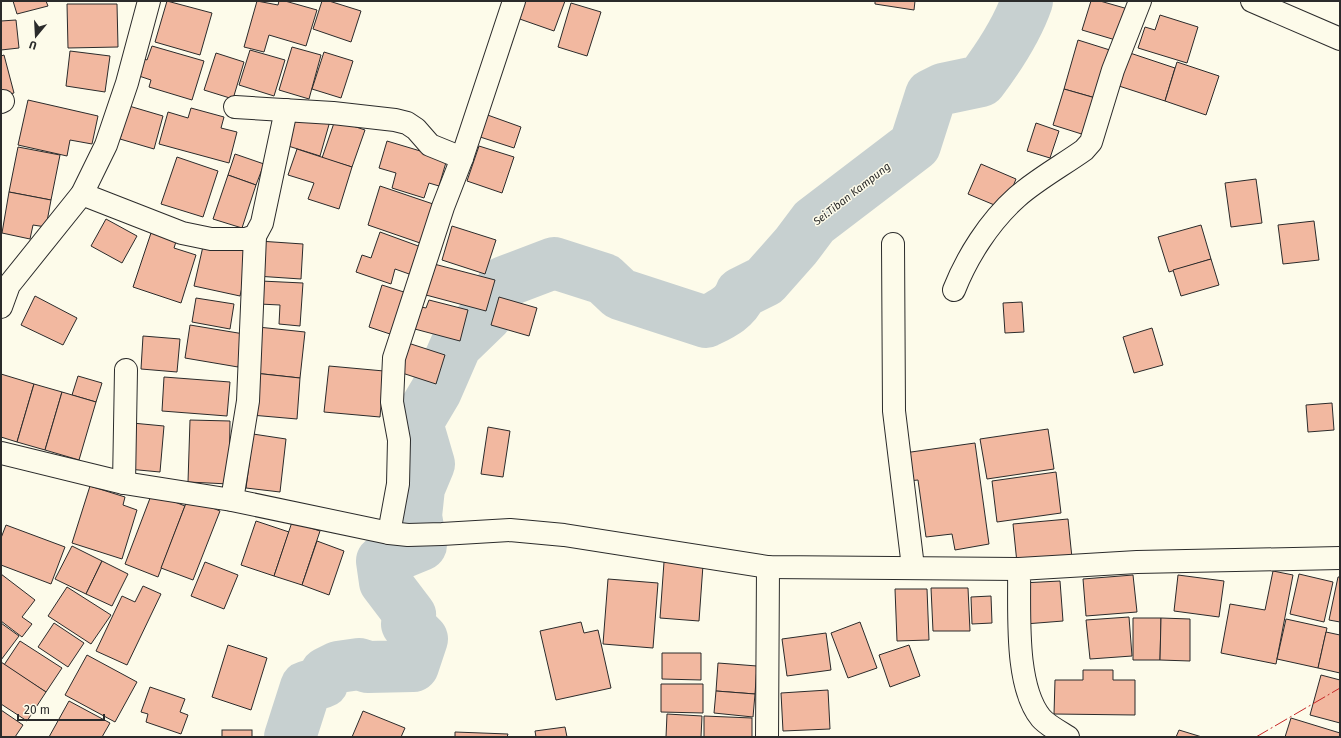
<svg xmlns="http://www.w3.org/2000/svg" width="1341" height="738" font-family="'Fira Sans',sans-serif">
	<style>
		.lines { fill: none; stroke-linecap: round; stroke-linejoin: round }
		.river { stroke: #c7d0d0; stroke-width: 52 }
		.building { fill: #f2b8a0; stroke: #2b2b2b }
		.street-casing { stroke: #2b2b2b; stroke-width: 24 }
		.street { stroke: #fdfbea; stroke-width: 22 }
		.power { stroke: #c62828; stroke-width: 1; stroke-dasharray: 14 3 2 3; stroke-linecap: butt }
		.labels { text-anchor: middle; dominant-baseline: central; stroke-width: 3; stroke-linejoin: round; paint-order: stroke }
		.water-label { font-size: 11px; font-style: italic; fill: #2b2b2b; stroke: #fdfbea }
	</style>
	<rect width="100%" height="100%" fill="#fdfbea"/>
	<g class="lines">
		<!-- river -->
		<path class="river" d="M290,737L306,687L323,682L326,673L338,667L359,664L368,667L413,666L422,639L407,624L410,615L385,582L382,561L421,545L416,516L419,488L429,464L417,423L436,391L456,345L487,315L504,282L554,263L604,279L620,294L706,322C720,315 736,308 741,293L765,281L796,246L814,222L915,145L931,95L943,89L981,81C999,57 1017,30 1027,1"/>
	</g>
	<!-- building -->
	<g class="building">
		<path d="M13,1H46L48,6L17,14Z"/>
		<path d="M167,1L212,13L200,55L155,42Z"/>
		<path d="M257,1L278,5L279,1H285L317,10L306,46L269,35L264,52L244,47Z"/>
		<path d="M322,1H329L361,11L351,42L313,29Z"/>
		<path d="M520,1H565L554,31L514,17Z"/>
		<path d="M875,1H915L914,10L875,4Z"/>
		<path d="M1091,1H1100L1128,9L1119,41L1082,30Z"/>
		<path d="M571,3L601,12L587,56L558,47Z"/>
		<path d="M67,4H117L118,47L68,48Z"/>
		<path d="M1160,15L1198,27L1187,63L1138,48L1145,27L1155,30Z"/>
		<path d="M16,20L19,48L1,50V21Z"/>
		<path d="M1078,40L1113,51L1099,99L1064,89Z"/>
		<path d="M152,46L204,61L192,100L149,87L151,80L136,75L141,58L147,60Z"/>
		<path d="M292,47L321,55L309,99L279,90Z"/>
		<path d="M250,50L285,60L274,96L239,85Z"/>
		<path d="M70,51L110,56L105,92L66,86Z"/>
		<path d="M324,52L353,61L341,98L312,89Z"/>
		<path d="M216,53L244,62L233,99L204,90Z"/>
		<path d="M1130,53L1175,68L1165,101L1119,86Z"/>
		<path d="M4,55L14,93L1,96V56Z"/>
		<path d="M1177,62L1219,76L1206,115L1165,101Z"/>
		<path d="M1064,89L1099,99L1088,136L1053,125Z"/>
		<path d="M28,100L98,116L92,144L70,140L67,156L18,145Z"/>
		<path d="M129,106L163,116L154,149L120,139Z"/>
		<path d="M191,108L224,117L221,128L237,132L229,163L159,144L168,112L188,118Z"/>
		<path d="M295,111L330,121L320,156L285,145Z"/>
		<path d="M482,113L521,127L514,148L474,135Z"/>
		<path d="M335,120L365,130L352,167L322,158Z"/>
		<path d="M1036,123L1059,131L1050,158L1027,151Z"/>
		<path d="M387,141L447,159L439,186L429,183L424,198L392,188L396,173L379,168Z"/>
		<path d="M479,146L514,157L502,193L467,181Z"/>
		<path d="M18,147L60,155L51,200L9,192Z"/>
		<path d="M297,149L352,167L339,209L308,199L314,183L288,175Z"/>
		<path d="M235,154L264,164L256,185L228,175Z"/>
		<path d="M177,157L218,171L203,217L161,204Z"/>
		<path d="M981,164L1016,179L1004,209L968,194Z"/>
		<path d="M228,175L256,185L242,228L213,219Z"/>
		<path d="M1256,179L1262,223L1231,227L1225,183Z"/>
		<path d="M380,186L436,205L423,244L368,225Z"/>
		<path d="M9,192L51,200L46,227L33,225L30,239L2,233Z"/>
		<path d="M106,219L137,236L122,263L91,246Z"/>
		<path d="M1314,221L1319,260L1283,264L1278,225Z"/>
		<path d="M154,224L179,232L174,248L196,255L181,303L133,287Z"/>
		<path d="M1201,225L1211,259L1169,272L1158,237Z"/>
		<path d="M452,226L496,240L485,274L442,260Z"/>
		<path d="M380,232L421,247L412,275L395,269L391,284L356,272L362,255L371,258Z"/>
		<path d="M259,241L303,244L301,279L256,276Z"/>
		<path d="M204,242L250,252L240,296L194,286Z"/>
		<path d="M1211,259L1219,285L1181,296L1173,270Z"/>
		<path d="M434,264L495,280L486,311L426,295Z"/>
		<path d="M261,281L303,283L300,326L279,324L280,305L259,304Z"/>
		<path d="M382,285L410,294L396,336L369,327Z"/>
		<path d="M35,296L77,318L63,345L21,325Z"/>
		<path d="M499,297L537,308L529,336L491,325Z"/>
		<path d="M196,298L234,304L230,329L192,322Z"/>
		<path d="M429,300L468,310L460,341L411,328L417,306L426,308Z"/>
		<path d="M1022,302L1024,332L1005,333L1003,303Z"/>
		<path d="M190,325L244,334L238,367L185,358Z"/>
		<path d="M258,327L305,332L300,378L254,373Z"/>
		<path d="M1152,328L1163,365L1134,373L1123,337Z"/>
		<path d="M143,336L180,339L177,372L141,369Z"/>
		<path d="M405,342L445,355L436,384L396,371Z"/>
		<path d="M329,366L384,371L380,417L324,412Z"/>
		<path d="M254,373L300,378L297,419L251,415Z"/>
		<path d="M1,374L34,384L17,442L1,437Z"/>
		<path d="M78,376L102,383L96,402L72,395Z"/>
		<path d="M164,377L230,382L227,416L162,411Z"/>
		<path d="M34,384L62,392L45,450L17,442Z"/>
		<path d="M62,392L96,402L79,460L45,450Z"/>
		<path d="M1332,403L1334,430L1308,432L1306,405Z"/>
		<path d="M190,420L230,421L229,484L188,482Z"/>
		<path d="M132,423L164,426L160,472L128,469Z"/>
		<path d="M488,427L510,431L503,477L481,474Z"/>
		<path d="M1048,429L1054,469L987,479L980,439Z"/>
		<path d="M253,434L286,439L280,492L246,488Z"/>
		<path d="M975,443L989,544L955,550L952,534L926,537L918,480L908,481L904,453Z"/>
		<path d="M1056,472L1061,513L997,522L992,481Z"/>
		<path d="M90,486L125,497L123,505L137,510L122,559L72,543Z"/>
		<path d="M152,493L185,506L158,577L125,564Z"/>
		<path d="M188,498L220,511L193,580L161,568Z"/>
		<path d="M1068,519L1072,558L1017,563L1013,524Z"/>
		<path d="M256,521L289,532L274,576L241,565Z"/>
		<path d="M292,522L320,531L302,585L274,576Z"/>
		<path d="M6,525L65,547L51,584L1,565V538Z"/>
		<path d="M317,541L344,551L329,595L302,585Z"/>
		<path d="M72,546L102,561L86,594L55,579Z"/>
		<path d="M102,561L128,574L112,606L86,594Z"/>
		<path d="M205,562L238,575L224,609L191,596Z"/>
		<path d="M664,562L703,565L699,621L660,618Z"/>
		<path d="M1273,571L1293,575L1276,664L1221,653L1230,604L1265,610Z"/>
		<path d="M1,574L35,600L22,617L32,624L22,637L1,621Z"/>
		<path d="M1299,574L1333,582L1324,622L1290,614Z"/>
		<path d="M1133,575L1137,612L1086,616L1083,579Z"/>
		<path d="M1178,575L1224,581L1219,617L1174,611Z"/>
		<path d="M1338,577H1340V622L1329,620Z"/>
		<path d="M608,579L658,583L653,648L603,644Z"/>
		<path d="M1060,581L1063,621L1025,624L1022,583Z"/>
		<path d="M143,586L161,594L127,665L96,651L122,596L135,602Z"/>
		<path d="M67,587L111,615L91,644L48,616Z"/>
		<path d="M931,588H968L970,631H933Z"/>
		<path d="M895,589H927L929,640L897,641Z"/>
		<path d="M991,596L992,623L972,624L971,597Z"/>
		<path d="M1129,617L1132,656L1090,659L1086,620Z"/>
		<path d="M1133,618H1161L1160,660H1133Z"/>
		<path d="M1161,618L1190,619V661L1160,660Z"/>
		<path d="M1286,619L1327,628L1318,668L1277,659Z"/>
		<path d="M581,622L584,633L598,630L611,688L556,700L540,631Z"/>
		<path d="M860,622L877,668L848,678L831,633Z"/>
		<path d="M1,623L19,636L1,660Z"/>
		<path d="M54,623L84,643L68,667L38,647Z"/>
		<path d="M1326,632L1340,635V673L1318,668Z"/>
		<path d="M826,633L831,670L787,676L782,639Z"/>
		<path d="M20,641L62,668L46,692L4,665Z"/>
		<path d="M228,645L267,658L251,710L212,697Z"/>
		<path d="M909,645L920,676L890,687L879,655Z"/>
		<path d="M662,653H701V680L662,679Z"/>
		<path d="M87,655L137,682L115,722L65,695Z"/>
		<path d="M1,662L46,692L27,721L1,704Z"/>
		<path d="M718,663L757,666L755,694L716,691Z"/>
		<path d="M1083,670H1113V680H1135V715L1054,714L1055,680H1083Z"/>
		<path d="M1321,675L1340,680V723L1310,715Z"/>
		<path d="M661,684H703V713L661,712Z"/>
		<path d="M150,687L185,699L180,712L188,715L181,734L146,722L148,714L141,712Z"/>
		<path d="M828,690L830,729L783,731L781,693Z"/>
		<path d="M716,691L755,694L753,717L714,713Z"/>
		<path d="M69,701L110,723L102,737H49Z"/>
		<path d="M1,710L23,725L15,737H1Z"/>
		<path d="M363,711L405,728L401,737H352Z"/>
		<path d="M667,714L702,716L701,737H666Z"/>
		<path d="M704,716L752,718V737H704Z"/>
		<path d="M1291,718L1340,733V737H1285Z"/>
		<path d="M565,727L567,737H536L535,731Z"/>
		<rect x="222" y="730" width="30" height="7"/>
		<path d="M1179,730L1202,737H1176Z"/>
		<path d="M455,732L508,734L507,737H455Z"/>
	</g>
	<g class="lines">
		<!-- street casing -->
		<g class="street-casing">
			<g id="street">
				<path d="M1252,1L1340,39"/>
				<path d="M1,102L3,101"/>
				<path d="M235,107L333,113L395,120L407,123L416,129L430,145L462,158"/>
				<path d="M82,194L182,233L211,239H246L255,236L262,223L286,110"/>
				<path d="M893,244L894,411L913,567"/>
				<path d="M954,290C967,257 989,222 1017,197C1036,180 1063,165 1084,150L1091,142L1113,70L1140,1"/>
				<path d="M1,307L9,285L82,194L106,145L127,83L149,1"/>
				<path d="M1,453L124,483L232,500L389,533L408,535L442,534L510,530L564,535L768,567L1019,569"/>
				<path d="M124,483L126,370"/>
				<path d="M232,500L248,401L255,236"/>
				<path d="M389,533L398,484L399,440L392,402L394,358L443,207L462,158L514,1"/>
				<path d="M767,737L768,567"/>
				<path d="M1068,737C1060,732 1047,725 1041,718C1014,685 1020,610 1019,569L1137,562L1340,558"/>
			</g>
		</g>
		<!-- street -->
		<use href="#street" class="street"/>
		<!-- power -->
		<path class="power" d="M1256,737L1340,688"/>
	</g>
	<g class="labels">
		<!-- water labels -->
		<g class="water-label">
			<text transform="translate(852 194) rotate(-38)">Sei.Tiban Kampung</text>
		</g>
	</g>
	<!-- border -->
	<rect width="1341" height="738" fill="none" stroke="#2b2b2b" stroke-width="4"/>
	<!-- north arrow -->
	<g transform="translate(36 36) rotate(198)" stroke="#fdfbea" stroke-width="3" paint-order="stroke">
	<path d="M0-3L7 15L0 10L-7 15Z" fill="#2b2b2b"/>
	<text y="-6" font-size="11" font-weight="bold" text-anchor="middle" fill="#2b2b2b">U</text>
	</g>
	<!-- scale -->
	<path d="M18 714v6h86v-6" fill="none" stroke="#2b2b2b" stroke-width="2"/>
	<text x="24" y="714" font-size="12" fill="#2b2b2b" stroke="#fdfbea" stroke-width="3" paint-order="stroke">20 m</text>
</svg>
